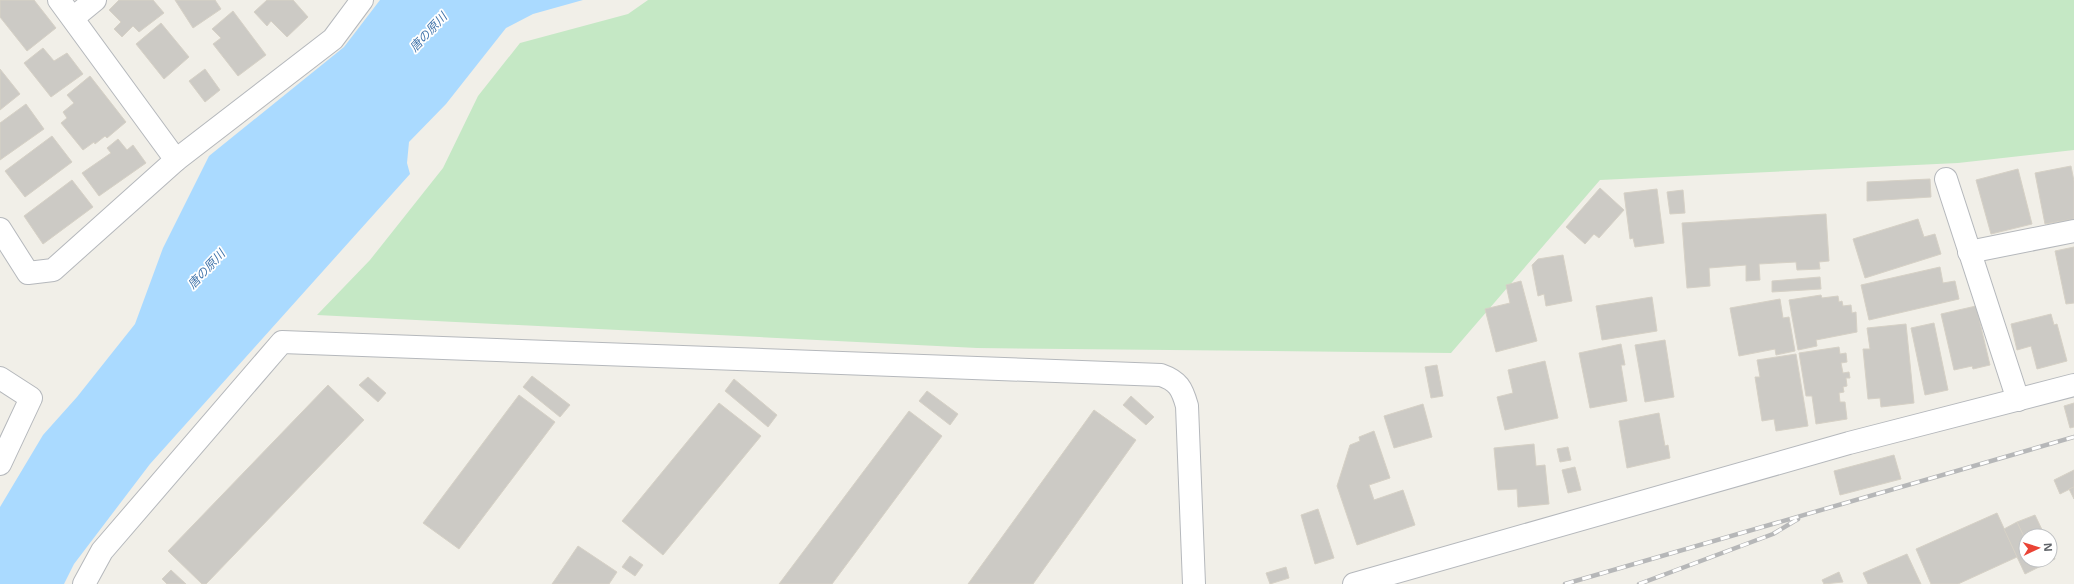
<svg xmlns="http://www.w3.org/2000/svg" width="2074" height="584" font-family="'Open Sans','Noto Sans JP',sans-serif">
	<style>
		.green { fill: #c5e8c5 }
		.water { fill: #aadaff }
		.building { fill: #cccac5; stroke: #d6d1c6 }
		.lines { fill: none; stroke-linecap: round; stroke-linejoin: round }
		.minor-casing { stroke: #b5b8bc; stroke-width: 24 }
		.minor { stroke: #fff; stroke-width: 22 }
		.rail-casing { stroke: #b6b7b8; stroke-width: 4.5 }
		.rail { stroke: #fff; stroke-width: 3; stroke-dasharray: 9; stroke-linecap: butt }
		.labels { text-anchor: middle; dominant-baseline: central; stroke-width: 3.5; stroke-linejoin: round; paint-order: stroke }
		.water-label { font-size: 12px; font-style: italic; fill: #4174aa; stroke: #fff }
	</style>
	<rect width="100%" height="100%" fill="#f1efe8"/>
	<!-- green -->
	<path class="green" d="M648,0H2074V150L1958,163L1600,180L1451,353L977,348L317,315L370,260L443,168L478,96L520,43L628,14Z"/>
	<!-- water -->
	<path class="water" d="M380,0H583L533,14L506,28L446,104L409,142L407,163L410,174L150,464L74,564L64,584H0V507L43,435L77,397L135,324L163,248L209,156L344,47Z"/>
	<!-- building -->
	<g class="building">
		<path d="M0,0H34L56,28L27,51L0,17Z"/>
		<path d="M119,0H153L164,13L139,32L133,26L122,37L114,29L121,22L109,10Z"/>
		<path d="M175,0H215L221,9L193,28Z"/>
		<path d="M267,0H293L308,17L287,37L271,21L267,26L254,12Z"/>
		<path d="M233,11L266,55L238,76L213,44L221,38L212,29Z"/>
		<path d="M161,23L189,57L164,79L136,44Z"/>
		<path d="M43,48L54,61L67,53L83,74L51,97L24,63Z"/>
		<path d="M0,69L20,94L0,110Z"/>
		<path d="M205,69L220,90L205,102L189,81Z"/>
		<path d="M90,76L126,122L107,138L105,136L95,144L94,142L83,150L61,123L67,118L63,112L74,103L67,95Z"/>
		<path d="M26,104L44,129L0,160V123Z"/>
		<path d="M52,136L72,162L25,197L5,171Z"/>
		<path d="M118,139L127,150L133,145L146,163L99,196L82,173L111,153L107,148Z"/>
		<path d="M2071,166L2074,181V219L2045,224L2035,173Z"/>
		<path d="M2018,169L2032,224L1991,234L1976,180Z"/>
		<path d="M1930,179L1931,197L1867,201V182Z"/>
		<path d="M72,180L93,207L43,244L24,216Z"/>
		<path d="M1600,188L1624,210L1599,238L1594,234L1585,244L1566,227Z"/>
		<path d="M1657,189L1664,243L1635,247L1633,238L1630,239L1624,193Z"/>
		<path d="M1683,190L1685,213L1670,214L1667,192Z"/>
		<path d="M1826,214L1829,261L1819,262L1820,269L1797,270L1796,262L1759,264L1760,280L1746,281V265L1709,268L1710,286L1687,288L1682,223Z"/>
		<path d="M1918,219L1924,237L1935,234L1941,254L1865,278L1853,239Z"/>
		<path d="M2074,247V303L2066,304L2055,251Z"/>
		<path d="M1563,255L1572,301L1546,306L1544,294L1538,296L1532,265L1538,259Z"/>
		<path d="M1940,267L1943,283L1955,281L1959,299L1869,320L1861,285Z"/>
		<path d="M1820,277L1821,289L1772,292V281Z"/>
		<path d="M1521,281L1537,341L1496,352L1485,309L1510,303L1506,285Z"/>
		<path d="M1821,295L1822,298L1838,296L1839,302L1842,301L1843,306L1851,305L1852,313L1856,312L1857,332L1816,340L1817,346L1798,350L1789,300Z"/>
		<path d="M1652,297L1657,331L1602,340L1596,306Z"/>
		<path d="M1780,299L1783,318L1789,317L1795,351L1776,355L1775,349L1739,356L1730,308Z"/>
		<path d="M1976,306L1990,365L1973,369L1972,366L1954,370L1941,314Z"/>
		<path d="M2051,314L2054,325L2057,324L2067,361L2037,369L2031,346L2017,350L2011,324Z"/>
		<path d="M1934,323L1948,390L1925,395L1911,328Z"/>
		<path d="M1906,324L1914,403L1881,407L1880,398L1868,399L1863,349H1870L1867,328Z"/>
		<path d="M1665,340L1674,397L1645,402L1635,345Z"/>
		<path d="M1621,344L1625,365H1621L1627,401L1590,408L1579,353Z"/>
		<path d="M1839,347L1840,354L1846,353L1847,362L1841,363L1843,373L1849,372L1850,378H1846L1847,386L1843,387L1844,392L1839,393L1840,402H1845L1847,419L1816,424L1812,396H1806L1799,353Z"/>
		<path d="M1796,354L1808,426L1776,431L1774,419L1762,421L1755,377H1760L1757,360Z"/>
		<path d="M1545,361L1558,418L1505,430L1497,397L1513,393L1508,370Z"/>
		<path d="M1437,365L1443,396L1431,398L1425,367Z"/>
		<path d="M532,376L570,405L560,417L523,387Z"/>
		<path d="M368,377L386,393L378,402L359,385Z"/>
		<path d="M734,379L777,415L768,427L725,391Z"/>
		<path d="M328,385L364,420L206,584H202L168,551Z"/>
		<path d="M927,391L958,414L950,425L919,401Z"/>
		<path d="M519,395L555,422L459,549L423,523Z"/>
		<path d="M1131,396L1154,417L1146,425L1123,405Z"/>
		<path d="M719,403L761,436L663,555L622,521Z"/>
		<path d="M2074,403V427L2070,428L2064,406Z"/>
		<path d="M1423,404L1432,437L1394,448L1384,416Z"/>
		<path d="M1094,410L1136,440L1033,584H968Z"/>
		<path d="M909,411L942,436L832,584H779Z"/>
		<path d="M1659,413L1665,446L1668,445L1670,458L1627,468L1619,421Z"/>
		<path d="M1374,431L1390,478L1369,485L1374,500L1403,490L1415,525L1357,545L1337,486L1350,445L1360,441L1359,437Z"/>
		<path d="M1534,444L1536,466L1545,465L1549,504L1518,507L1517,489L1498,490L1494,448Z"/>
		<path d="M1568,447L1571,460L1560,462L1557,449Z"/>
		<path d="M1894,455L1901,479L1840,495L1834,471Z"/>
		<path d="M1575,467L1581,490L1568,493L1562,470Z"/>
		<path d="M2074,470V487L2060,494L2054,480Z"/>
		<path d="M2074,487V499L2069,489Z"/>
		<path d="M1318,509L1334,558L1315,564L1301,515Z"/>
		<path d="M1997,513L2017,557L1958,584H1931L1916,549Z"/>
		<path d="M2035,515L2045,536H2026V541L2017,522Z"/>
		<path d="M2017,522L2026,541V560H2035L2039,567L2025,574L2004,529Z"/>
		<path d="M578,546L617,572L609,584H552Z"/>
		<path d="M2050,548L2055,559L2039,567L2035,560H2050Z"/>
		<path d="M1907,554L1921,584H1868L1863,573Z"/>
		<path d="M630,556L643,565L635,576L622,567Z"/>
		<path d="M1286,567L1289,578L1270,584L1266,573Z"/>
		<path d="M171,570L186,584H167L162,579Z"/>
		<path d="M1839,572L1843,582L1824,584L1822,580Z"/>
	</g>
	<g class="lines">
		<!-- minor casing -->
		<g class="minor-casing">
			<g id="minor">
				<path d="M59,0L176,160"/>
				<path d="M73,18L95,0"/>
				<path d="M1946,179L2018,400"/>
				<path d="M0,229L28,273L53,270L176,160L333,39L362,0"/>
				<path d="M1969,252L2074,231"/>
				<path d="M0,378L31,398L0,464"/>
				<path d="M84,584L102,551L282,342L1161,375C1178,381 1182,388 1187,406L1194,584"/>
				<path d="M1354,584L1849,443L2074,385"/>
			</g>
		</g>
		<!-- minor -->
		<use href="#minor" class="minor"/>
		<!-- rail casing -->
		<g class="rail-casing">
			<g id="rail">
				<path d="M1565,584L2074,437"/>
				<path d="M1639,584L1773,534L1798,519"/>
			</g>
		</g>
		<!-- rail -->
		<use href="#rail" class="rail"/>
	</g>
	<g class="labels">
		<!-- water labels -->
		<g class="water-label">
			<text transform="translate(428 32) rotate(-47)">唐の原川</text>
			<text transform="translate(206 269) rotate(-47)">唐の原川</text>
		</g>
	</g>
	<!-- north arrow -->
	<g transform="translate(2038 548) rotate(86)"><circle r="19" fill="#ffffff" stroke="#bfc1c3"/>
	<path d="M0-3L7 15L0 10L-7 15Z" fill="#ea4335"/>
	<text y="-6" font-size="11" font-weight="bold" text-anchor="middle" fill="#5f6368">N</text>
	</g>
</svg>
